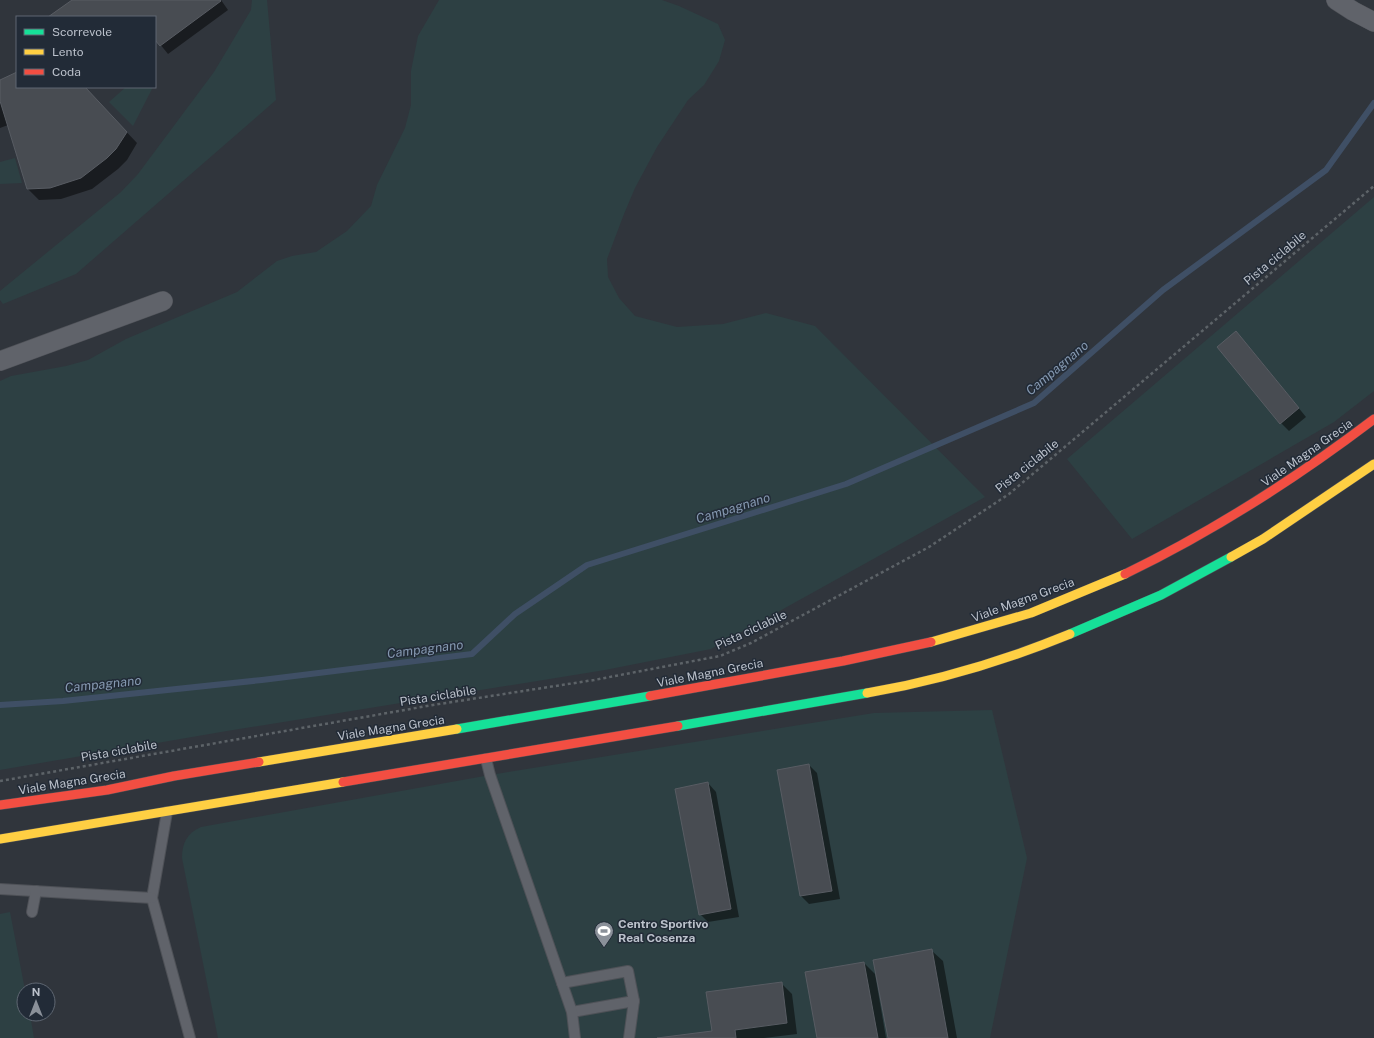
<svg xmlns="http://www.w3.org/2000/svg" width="1374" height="1038" font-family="'Public Sans',sans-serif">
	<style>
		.green { fill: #2d4043 }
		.shadow { fill: #0007 }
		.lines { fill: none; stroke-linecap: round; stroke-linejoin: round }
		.stream { stroke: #3f4f65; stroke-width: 6 }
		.building { fill: #484c52; stroke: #585c63 }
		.lane-casing { stroke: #4e5157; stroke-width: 12 }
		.street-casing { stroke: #4e5157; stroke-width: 20 }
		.fast-casing { stroke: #4e5157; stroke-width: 10 }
		.slow-casing { stroke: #4e5157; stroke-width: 10 }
		.jam-casing { stroke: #4e5157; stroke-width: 10 }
		.path { stroke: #5d6368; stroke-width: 2.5; stroke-dasharray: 3 3; stroke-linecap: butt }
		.lane { stroke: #60636a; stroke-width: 10 }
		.street { stroke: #60636a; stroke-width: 19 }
		.fast { stroke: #16e098; stroke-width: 9 }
		.slow { stroke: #ffcf43; stroke-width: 9 }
		.jam { stroke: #f24e42; stroke-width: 9 }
		.labels { text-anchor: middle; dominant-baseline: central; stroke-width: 3; stroke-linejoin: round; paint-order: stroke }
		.street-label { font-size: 12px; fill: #bbc1cb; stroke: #222b37 }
		.poi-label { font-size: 12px; font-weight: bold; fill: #bbc1cb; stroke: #222b37; text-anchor: start }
		.water-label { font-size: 13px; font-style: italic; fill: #8598b0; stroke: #222b37 }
	</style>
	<rect width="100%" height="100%" fill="#30353c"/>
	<!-- green -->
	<g class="green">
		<path d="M252,0H267L276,100L76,274L3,304L0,300V291L121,192L138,174L214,72L251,10Z"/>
		<path d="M439,0H662L679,6L718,24L725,40L719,61L704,85L688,100L657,147L635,188L624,214L607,259L608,277L619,298L635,316L677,327L723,324L766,313L815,326L985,497L711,649L605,670L227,731L0,770V381L11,376L66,366L88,360L126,339L237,292L277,261L292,256L316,252L347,231L371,206L377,185L405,128L411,105V71L418,36Z"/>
		<path d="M126,87H153L133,126L109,102Z"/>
		<path d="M15,158L22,183L0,184V162Z"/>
		<path d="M1374,197V391L1334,422L1132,539L1067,459Z"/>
		<path d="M992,710L1027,858L990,1038H218L182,858C182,843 187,833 201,827L490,775L874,713Z"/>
		<path d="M10,912L25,990L24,1014H30L34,1038H0V914Z"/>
	</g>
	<!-- shadow -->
	<g class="shadow">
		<path d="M73,0H221L228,10L168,54L155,38V17H50Z"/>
		<path d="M17,73V87H84L137,143L127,160L118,169L92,189L61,199L39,200L28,189L8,125L0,128V81Z"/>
		<path d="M1244,341L1306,417L1289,431L1281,423Z"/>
		<path d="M809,765L817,773L840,899L809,904L801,896Z"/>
		<path d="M708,783L716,792L739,917L708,922L700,914Z"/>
		<path d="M932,951L943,961L957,1038H889Z"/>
		<path d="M864,963L875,974L886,1038H818Z"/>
		<path d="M781,983L792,994L797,1034L764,1038H662L713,1032Z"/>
	</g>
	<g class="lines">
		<!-- stream -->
		<path class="stream" d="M0,705L63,701L262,680L472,654L515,614L587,565L846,484L1034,403L1163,290L1326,170L1374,103"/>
	</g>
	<!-- building -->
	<g class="building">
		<path d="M72,0H220L221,1L160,46L155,40V17H48Z"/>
		<path d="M17,72V87H85L127,132L116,149L107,158L81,178L50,188L27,189L0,101V80Z"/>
		<path d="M1236,331L1299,408L1280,424L1217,347Z"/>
		<path d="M809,764L832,891L800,896L777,770Z"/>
		<path d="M708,782L731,909L699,915L675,789Z"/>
		<path d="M932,949L948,1038H888L873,960Z"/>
		<path d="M864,962L878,1038H817L805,972Z"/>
		<path d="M782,982L787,1023L735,1030L736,1038H657L712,1031L706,992Z"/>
	</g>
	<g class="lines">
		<!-- lane casing -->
		<g class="lane-casing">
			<g id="lane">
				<path d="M486,759L490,775L562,983"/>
				<path d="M167,812L152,898L190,1038"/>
				<path d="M0,889L152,898"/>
				<path d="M32,912L36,891"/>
				<path d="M572,1012L634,1001"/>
				<path d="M575,1038L572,1012L562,983L628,971L634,1001L629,1038"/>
			</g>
		</g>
		<!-- street casing -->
		<g class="street-casing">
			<g id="street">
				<path d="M1336,0L1353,11L1374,22"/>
				<path d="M0,361L163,301"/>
			</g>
		</g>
		<!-- fast casing -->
		<g class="fast-casing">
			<g id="fast">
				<path d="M1070,634L1161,595L1231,557"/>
				<path d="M678,726L867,693"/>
				<path d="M457,729L650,696"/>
			</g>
		</g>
		<!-- slow casing -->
		<g class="slow-casing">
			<g id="slow">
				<path d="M1231,557L1263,539L1374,464"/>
				<path d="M931,642L1031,613L1125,574"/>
				<path d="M867,693C937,681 1004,661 1070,634"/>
				<path d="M259,762L457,729"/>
				<path d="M0,839L343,782"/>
			</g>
		</g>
		<!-- jam casing -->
		<g class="jam-casing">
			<g id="jam">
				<path d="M1125,574C1214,531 1295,479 1374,419"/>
				<path d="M650,696L843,661L931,642"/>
				<path d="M343,782L678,726"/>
				<path d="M0,805L107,790L174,776L259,762"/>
			</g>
		</g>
		<!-- path -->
		<path class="path" d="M0,781L433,705L594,680L720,656L751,643L929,547L1009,494L1374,186"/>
		<!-- lane -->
		<use href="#lane" class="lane"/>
		<!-- street -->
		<use href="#street" class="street"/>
		<!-- fast -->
		<use href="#fast" class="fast"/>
		<!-- slow -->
		<use href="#slow" class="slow"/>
		<!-- jam -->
		<use href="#jam" class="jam"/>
	</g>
	<!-- icons -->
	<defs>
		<g id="stadium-pin" transform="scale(1)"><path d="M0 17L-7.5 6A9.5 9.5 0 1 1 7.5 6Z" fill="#8a9099" stroke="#222b37"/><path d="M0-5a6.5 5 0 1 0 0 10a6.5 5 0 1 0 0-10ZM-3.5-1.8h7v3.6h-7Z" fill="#fff"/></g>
	</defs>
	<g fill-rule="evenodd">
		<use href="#stadium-pin" x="604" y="931"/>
	</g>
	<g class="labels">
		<!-- street labels -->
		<g class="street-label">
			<text transform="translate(1275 258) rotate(-40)">Pista ciclabile</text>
			<text transform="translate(1307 453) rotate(-35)">Viale Magna Grecia</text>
			<text transform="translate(1027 466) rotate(-39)">Pista ciclabile</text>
			<text transform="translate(1023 600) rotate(-20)">Viale Magna Grecia</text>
			<text transform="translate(751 630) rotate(-25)">Pista ciclabile</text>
			<text transform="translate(710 673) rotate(-11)">Viale Magna Grecia</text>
			<text transform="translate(438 696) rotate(-9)">Pista ciclabile</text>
			<text transform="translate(391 728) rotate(-9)">Viale Magna Grecia</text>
			<text transform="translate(119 751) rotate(-10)">Pista ciclabile</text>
			<text transform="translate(72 782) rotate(-9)">Viale Magna Grecia</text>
		</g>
		<!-- poi labels -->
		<g class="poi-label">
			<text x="618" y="924">Centro Sportivo<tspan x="618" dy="14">Real Cosenza</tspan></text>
		</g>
		<!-- water labels -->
		<g class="water-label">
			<text transform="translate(1057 368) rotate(-40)">Campagnano</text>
			<text transform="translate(733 508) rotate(-17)">Campagnano</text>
			<text transform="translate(425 649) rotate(-7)">Campagnano</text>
			<text transform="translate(103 684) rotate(-6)">Campagnano</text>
		</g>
	</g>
	<!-- legend -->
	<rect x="16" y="16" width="140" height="72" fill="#222b37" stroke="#5f6772"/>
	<rect x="24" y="29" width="20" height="6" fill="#16e098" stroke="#5f6772"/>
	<text x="52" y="36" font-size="12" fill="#bbc1cb">Scorrevole</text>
	<rect x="24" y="49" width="20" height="6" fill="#ffcf43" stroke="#5f6772"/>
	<text x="52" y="56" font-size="12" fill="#bbc1cb">Lento</text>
	<rect x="24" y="69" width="20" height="6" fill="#f24e42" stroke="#5f6772"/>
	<text x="52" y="76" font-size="12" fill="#bbc1cb">Coda</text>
	<!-- north arrow -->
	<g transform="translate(36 1002)"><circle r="19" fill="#222b37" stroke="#5f6772"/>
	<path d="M0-3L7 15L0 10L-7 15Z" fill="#8a9099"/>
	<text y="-6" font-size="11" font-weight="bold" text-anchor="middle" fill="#bbc1cb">N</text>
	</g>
</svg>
